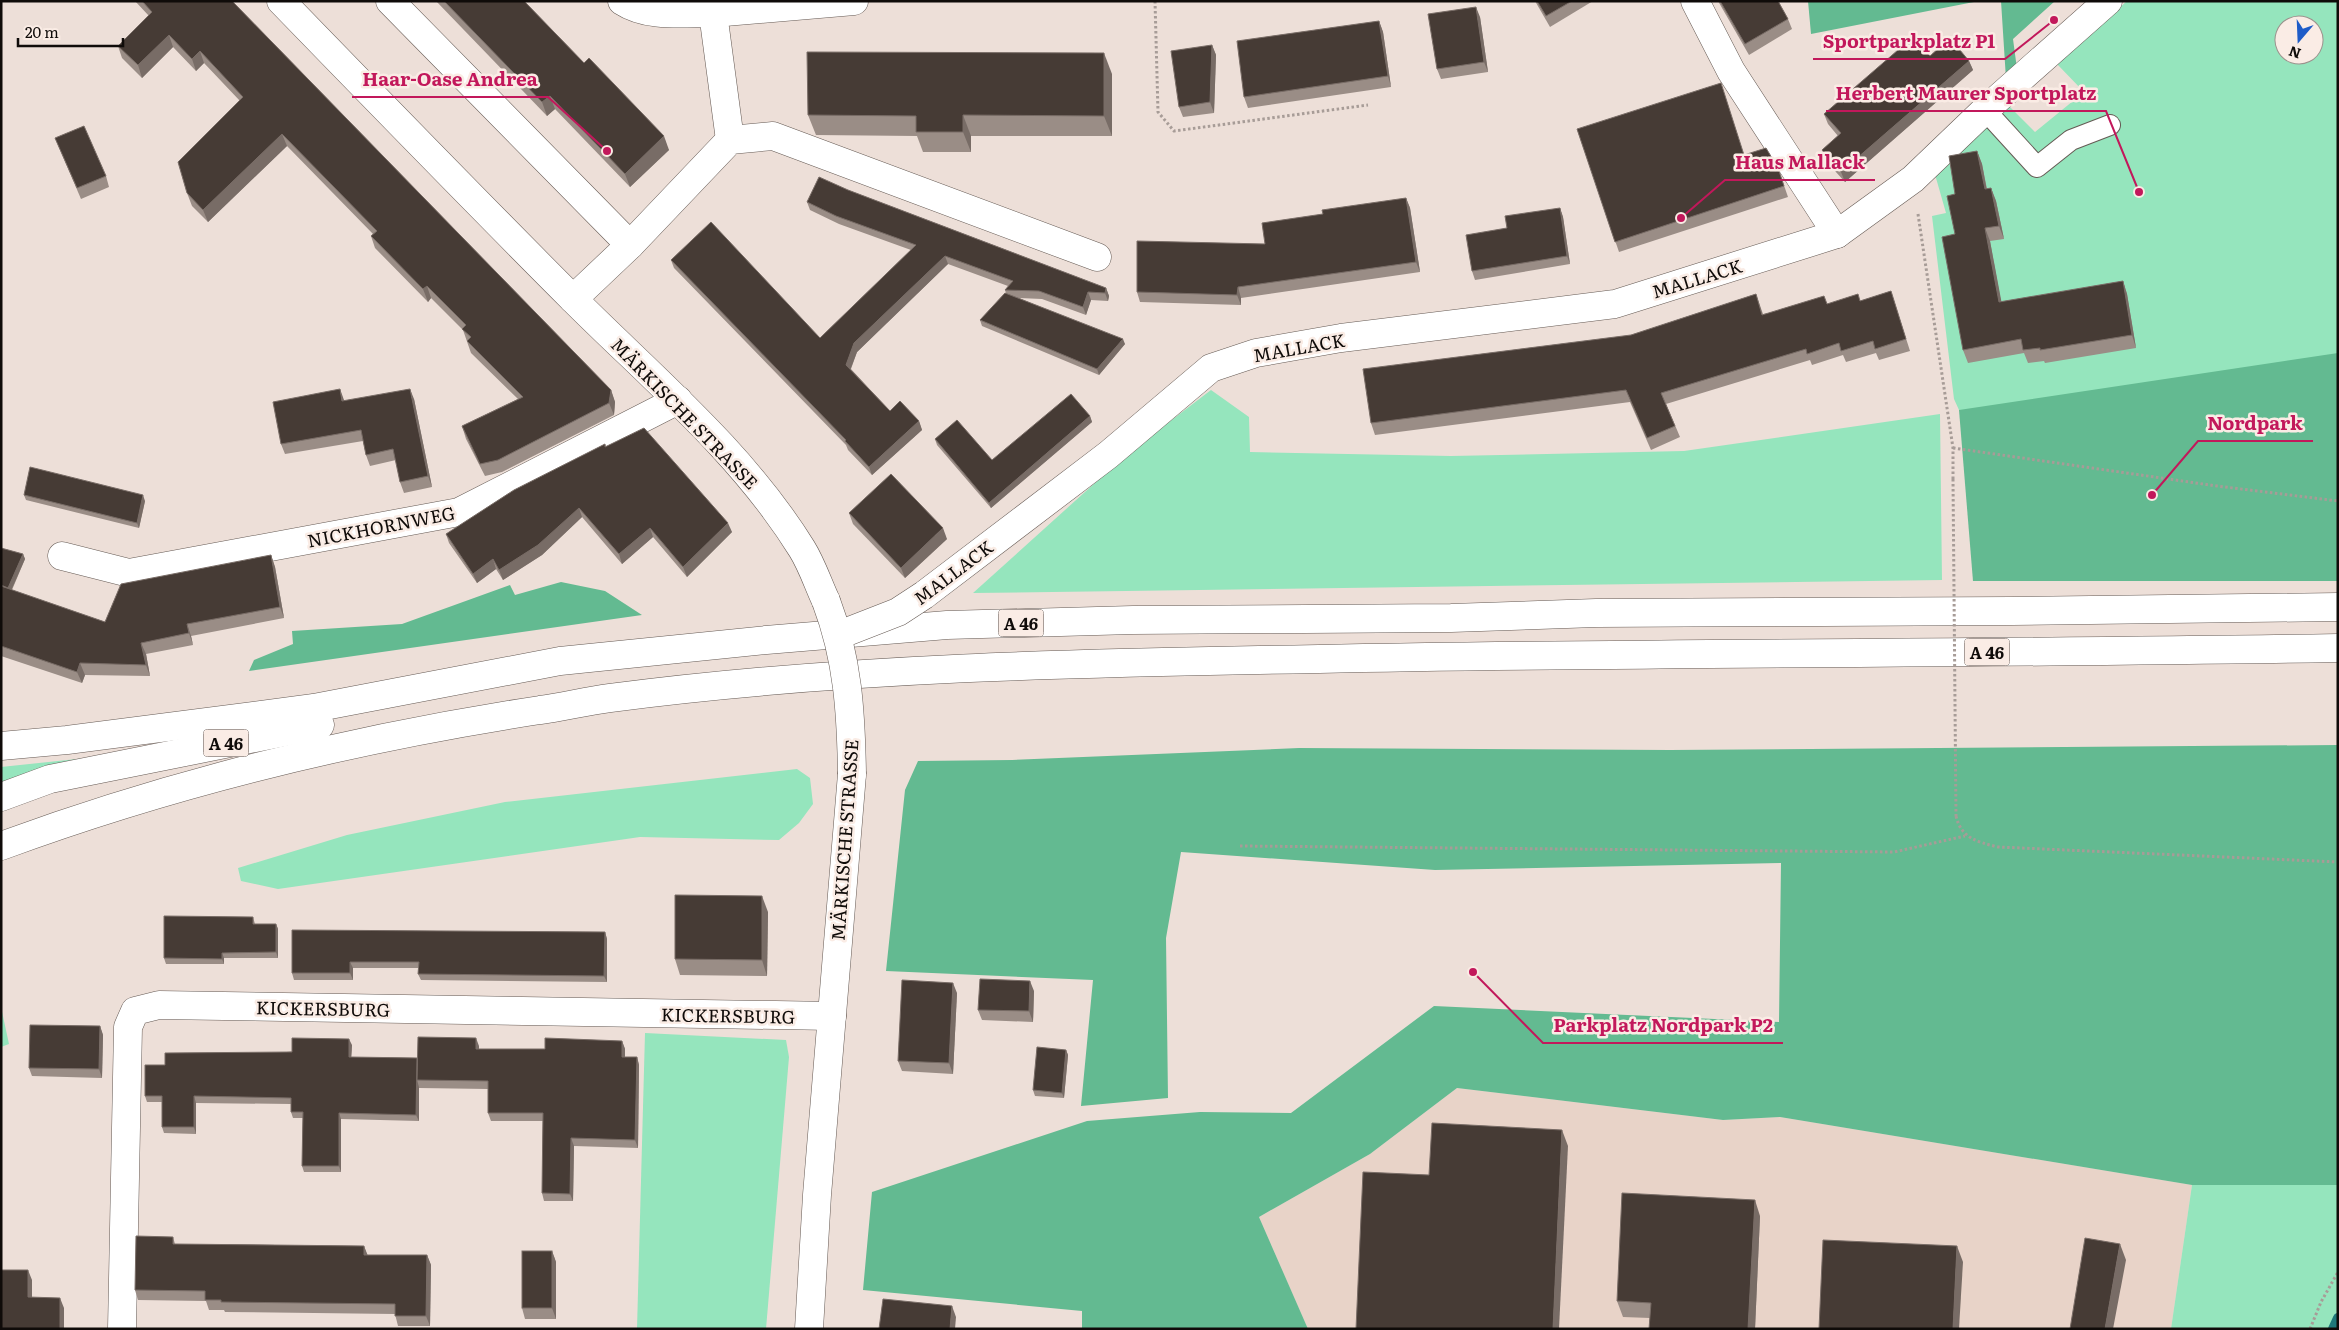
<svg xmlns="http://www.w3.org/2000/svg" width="2339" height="1330" font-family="Literata,serif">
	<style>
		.built { fill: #e8d3c8 }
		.green { fill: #95e5bd; fill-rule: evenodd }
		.forest { fill: #63ba91 }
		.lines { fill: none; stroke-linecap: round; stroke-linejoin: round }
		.stream { stroke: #1f787a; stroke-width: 10 }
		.lane-casing { stroke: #655a54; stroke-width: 22 }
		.street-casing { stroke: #655a54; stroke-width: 29 }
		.secondary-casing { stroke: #655a54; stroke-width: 29 }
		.highway-casing { stroke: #655a54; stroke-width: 29 }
		.path { stroke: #a79c97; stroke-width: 3; stroke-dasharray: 2.5 2.5; stroke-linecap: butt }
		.lane { stroke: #fff; stroke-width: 20 }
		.street { stroke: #fff; stroke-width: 28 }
		.secondary { stroke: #fff; stroke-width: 28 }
		.highway { stroke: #fff; stroke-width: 28 }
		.street-bridge-casing { stroke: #655a54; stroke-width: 29; stroke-linecap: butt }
		.secondary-bridge-casing { stroke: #655a54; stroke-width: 29; stroke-linecap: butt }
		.path-bridge { stroke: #a79c97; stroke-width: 3; stroke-dasharray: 2.5 2.5; stroke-linecap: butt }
		.street-bridge { stroke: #fff; stroke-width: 28 }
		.secondary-bridge { stroke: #fff; stroke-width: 28 }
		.wall { fill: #9a8d86 }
		.shaded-wall { fill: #786c66 }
		.building { fill: #463b35; stroke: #786c66 }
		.labels { text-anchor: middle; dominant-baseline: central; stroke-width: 5; stroke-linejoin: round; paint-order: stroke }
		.shield { fill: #faece5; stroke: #564e4b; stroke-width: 1 }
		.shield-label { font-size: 16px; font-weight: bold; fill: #0f0b09 }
		.street-label { font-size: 18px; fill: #0f0b09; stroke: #faece5 }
		.leader { fill: none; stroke: #c2185b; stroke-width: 2 }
		.callout-dot { fill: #c2185b; stroke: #faece5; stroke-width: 2 }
		.callout-label { font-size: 19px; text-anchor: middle; font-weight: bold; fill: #c2185b; stroke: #faece5; stroke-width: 5; stroke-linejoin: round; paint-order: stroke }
	</style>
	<rect width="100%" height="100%" fill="#eddfd8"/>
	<!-- built -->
	<path class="built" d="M1457,1088L1723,1120L1780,1117L2192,1185L2171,1329H1308L1259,1217L1370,1154Z"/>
	<!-- green -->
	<g class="green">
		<path d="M2127,1H2338V580L1959,410L1954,399L1932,216L1946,213L1934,171L2008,105L2035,132L2084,92L2057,64ZM2284,25H2314V55H2284Z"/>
		<path d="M1211,390L1249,417L1250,452L1451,456L1684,451L1940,414L1942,580L973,593L1126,455Z"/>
		<path d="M96,757L1,787V767Z"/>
		<path d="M797,769L810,778L813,804L799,823L779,840L640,837L278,889L241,881L238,868L347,835L505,802Z"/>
		<path d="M1,1007L9,1044L1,1047Z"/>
		<path d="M645,1033L786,1040L789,1057L766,1329H637Z"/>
		<path d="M2192,1185H2338V1329H2171Z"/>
	</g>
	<!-- forest -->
	<g class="forest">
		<path d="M1808,1H1979L1811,34Z"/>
		<path d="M2001,1H2055L2013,39L2017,69L2006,79Z"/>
		<path d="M2338,353V581H1973L1959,410Z"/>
		<path d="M561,582L605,591L642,615L249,671L254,660L293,644L292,631L402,624L510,585L515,595Z"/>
		<path d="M2338,745V1185H2192L1780,1117L1723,1120L1457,1088L1370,1154L1259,1217L1308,1329H1082V1311L863,1290L872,1192L1087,1121L1200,1112L1291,1113L1434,1006L1779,1022L1781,863L1435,870L1181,852L1166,938L1168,1098L1081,1106L1093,980L886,971L905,790L918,761L1012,760L1299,748L1670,750Z"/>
	</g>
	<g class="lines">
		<!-- stream -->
		<path class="stream" d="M2333,1329L2338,1318"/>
		<!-- lane casing -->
		<g class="lane-casing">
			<path id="lane" d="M1985,110L2037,167L2071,140L2110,125"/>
		</g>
		<!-- street casing -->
		<g class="street-casing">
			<g id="street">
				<path d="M390,1L630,245"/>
				<path d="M622,1C648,18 683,13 713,13L730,140"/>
				<path d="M1695,1L1731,71L1837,234"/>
				<path d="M713,13L854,1"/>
				<path d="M573,299L630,245L730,140L773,136L1097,257"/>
				<path d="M62,556L129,573L459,512L678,400"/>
				<path d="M924,595L1108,455L1211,368L1256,353L1341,338L1615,304L1837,234L1913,179L1985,110L2108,1"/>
				<path d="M122,1329L128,1027L135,1011L159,1005L832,1016"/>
			</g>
		</g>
		<!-- secondary casing -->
		<g class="secondary-casing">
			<g id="secondary">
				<path d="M281,1C378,101 475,201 573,299C653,379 742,452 802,549C812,565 818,584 826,601"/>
				<path d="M809,1329L817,1195L852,774"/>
			</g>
		</g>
		<!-- highway casing -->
		<g class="highway-casing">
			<g id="highway">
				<path d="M1,746L67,740L314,708L560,661L766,640L947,625L1133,620L1451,618L1596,613L2012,611L2338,607"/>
				<path d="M1,797L50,779L320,725"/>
				<path d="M1,846C175,782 357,738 540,710C563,707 586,701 610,698C845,667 1082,663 1319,659C1659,652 1998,654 2338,648"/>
			</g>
		</g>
		<!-- path -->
		<g class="path">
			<path d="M1155,1L1158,112L1174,131L1368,105"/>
			<path d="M1918,214L1953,448V479"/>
			<path d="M1953,448L2217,486L2338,501"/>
			<path d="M1956,816C1961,838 1977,842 1998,847L2338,862"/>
			<path d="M1240,846L1894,852L1965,836"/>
			<path d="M2310,1329L2321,1302L2338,1272"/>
		</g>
		<!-- lane -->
		<use href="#lane" class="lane"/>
		<!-- street -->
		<use href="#street" class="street"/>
		<!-- secondary -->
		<use href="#secondary" class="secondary"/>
		<!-- highway -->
		<use href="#highway" class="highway"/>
		<!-- street-bridge casing -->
		<g class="street-bridge-casing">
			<path id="street-bridge" d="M839,635L898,612L924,595"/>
		</g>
		<!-- secondary-bridge casing -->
		<g class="secondary-bridge-casing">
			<path id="secondary-bridge" d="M826,601C848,659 851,713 852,774"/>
		</g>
		<!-- path-bridge -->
		<path class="path-bridge" d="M1953,479L1956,816"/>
		<!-- street-bridge -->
		<use href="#street-bridge" class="street-bridge"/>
		<!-- secondary-bridge -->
		<use href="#secondary-bridge" class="secondary-bridge"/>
	</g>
	<!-- wall -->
	<g class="wall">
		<path d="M135,1H232L611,390L615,402L614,415L502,472L485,476L466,439L462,426L518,399L471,353L463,330L431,298L428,302L375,248L371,236L373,234L287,146L208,222L192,206L187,193L240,101L204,63L196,71L173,47L142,78L122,58L118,46L149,16Z"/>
		<path d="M436,1H524L669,150L630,187L555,109L547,116Z"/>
		<path d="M1535,1H1593L1550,27Z"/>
		<path d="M1718,1H1778L1788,19L1792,29L1749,55Z"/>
		<path d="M1480,17L1488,72L1441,79L1437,69Z"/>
		<path d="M1379,21L1383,32L1391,87L1248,108L1244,97Z"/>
		<path d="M1212,45L1216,55L1214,113L1183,117L1179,107Z"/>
		<path d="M1930,56L1969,61L1973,70L1845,182L1825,160L1822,150L1838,136L1828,124L1824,114Z"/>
		<path d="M1112,74V136H971V152H923L917,136L816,135L808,115Z"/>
		<path d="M1577,129L1745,155L1778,168L1788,197L1619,252Z"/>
		<path d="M55,138L106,176L109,187L81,199Z"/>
		<path d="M1977,151L1982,164L1987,189L1991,188L1996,201L2004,239L1990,241L2001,302L2123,281L2127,294L2136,348L2045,363L2044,361L2028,363L2024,353L1968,363L1963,350L1955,194Z"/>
		<path d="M848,190L1106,288L1109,296L1108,301L1091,300L1086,315L1042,299L1019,298L1125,344L1099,375L982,326L980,320L1006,293L1005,290L1008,286L948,264L857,352L851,369L890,411L919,421L922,430L872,475L848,450L846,445L674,268L671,260L820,338L911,250L839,224L810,210L807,202Z"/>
		<path d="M1406,198L1410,208L1420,272L1241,298V305L1140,302L1137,292L1265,244L1323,214Z"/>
		<path d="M1560,208L1563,217L1570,264L1475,280L1472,271L1507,228Z"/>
		<path d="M1891,291L1910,351L1879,360L1876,353L1846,362L1843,355L1812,365L1810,360L1666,404L1680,437L1651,450L1630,402L1375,435L1371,423L1631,335L1756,294L1763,314L1827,304L1860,301Z"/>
		<path d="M414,399L432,487L404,493L400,482L396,460L370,466L366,455L363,441L285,454L281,444L344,401Z"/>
		<path d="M1090,416L1092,422L991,508L937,445L935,439L992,460Z"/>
		<path d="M605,444L606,446L732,532L687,577L653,537L622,564L582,517L542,555L503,580L496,569L477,583L449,543L446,534Z"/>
		<path d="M24,495L145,501L139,528L26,500Z"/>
		<path d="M849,513L947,539L905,578L853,524Z"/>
		<path d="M1,548L23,554L25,559L12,590L105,622L271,555L275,567L284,618L191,636L193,645L146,654L150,676L85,675L82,683L1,656Z"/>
		<path d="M768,912L767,976L680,975L675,959Z"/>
		<path d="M253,917L255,924H276L278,929V958H224V964H166L164,958Z"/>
		<path d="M292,930L605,932L607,939V982L421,980L418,974V968H353V980H294L292,973Z"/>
		<path d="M1034,991L1033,1022L982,1020L978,1010Z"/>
		<path d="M957,993L953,1074L902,1071L898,1061Z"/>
		<path d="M100,1026L103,1035L102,1078L32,1076L29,1068Z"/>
		<path d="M622,1041L625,1049V1057H637L639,1065L638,1148L574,1146L573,1201H544L542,1193L543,1121H491L488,1113V1089L419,1088V1087V1121L341,1119V1172H304L302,1166L303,1118H293L291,1112V1104L196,1103V1134L164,1133L162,1127V1102H147L145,1096L165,1065L352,1045L351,1057L417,1058L479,1046V1049H545Z"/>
		<path d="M1066,1050L1068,1055L1064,1098L1035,1096L1033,1090Z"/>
		<path d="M1760,1216L1755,1329H1649L1650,1318L1623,1317L1617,1301Z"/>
		<path d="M173,1237L175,1244L364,1246L367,1255H427L431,1265L430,1326H398L395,1314L225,1312L224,1310H209L206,1301L138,1300L135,1290Z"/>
		<path d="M552,1251L556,1262V1319H525L522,1308Z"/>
	</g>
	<!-- shaded-wall -->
	<g class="shaded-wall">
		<path d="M1476,7L1480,17L1488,72L1484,62Z"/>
		<path d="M1379,21L1383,32L1391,87L1388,76Z"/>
		<path d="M169,35L173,47L142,78L138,65Z"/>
		<path d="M1212,45L1216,55L1214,113L1210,102Z"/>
		<path d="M200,51L204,63L196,71L192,59Z"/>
		<path d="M1104,53L1112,74V136L1104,116Z"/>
		<path d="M1969,61L1973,70L1845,182L1841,172Z"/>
		<path d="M550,96L555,109L547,116L542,102Z"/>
		<path d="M963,115L971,136V152L963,132Z"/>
		<path d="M282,134L287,146L208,222L203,210Z"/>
		<path d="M664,136L669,150L630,187L625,174Z"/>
		<path d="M1977,151L1982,164L1989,202L1985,189Z"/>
		<path d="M1991,188L1996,201L2004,239L1999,226Z"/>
		<path d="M1406,198L1410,208L1420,272L1416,262Z"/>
		<path d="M1560,208L1563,217L1570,264L1567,256Z"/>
		<path d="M1985,228L1990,241L2004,315L1999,302Z"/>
		<path d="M945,256L948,264L857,352L849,373L846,365L854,343Z"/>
		<path d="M2123,281L2127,294L2136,348L2132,335Z"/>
		<path d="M427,286L431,298L428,302L423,289Z"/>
		<path d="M1238,287L1241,298V305L1237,295Z"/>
		<path d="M1106,288L1109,296L1108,301L1105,293Z"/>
		<path d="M1088,292L1091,300L1086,315L1083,307Z"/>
		<path d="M1123,339L1125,344L1099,375L1097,369Z"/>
		<path d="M340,389L344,400L346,412L342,401Z"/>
		<path d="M410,389L414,399L432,487L428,476Z"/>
		<path d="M611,390L615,402L614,415L609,403Z"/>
		<path d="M1090,416L1092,422L991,508L989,503Z"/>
		<path d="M919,421L922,430L872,475L869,467Z"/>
		<path d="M143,495L145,501L139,528L137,523Z"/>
		<path d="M579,508L582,517L542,555L503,580L499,570Z"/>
		<path d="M728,523L732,532L687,577L683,567Z"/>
		<path d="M650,528L653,537L622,564L619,554Z"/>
		<path d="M943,528L947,539L905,578L901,568Z"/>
		<path d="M23,554L25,559L10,593L8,588Z"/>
		<path d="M271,555L275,567L284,618L280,607Z"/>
		<path d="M493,559L496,569L477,583L473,574Z"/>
		<path d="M187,624L191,636L193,645L189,633Z"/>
		<path d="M141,643L146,654L150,676L146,665Z"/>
		<path d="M80,663L85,675L82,683L77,672Z"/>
		<path d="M762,896L768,912L767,976L762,960Z"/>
		<path d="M276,924L278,929V958L276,952Z"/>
		<path d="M605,932L607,939V982L604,976Z"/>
		<path d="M222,953L224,958V964L222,959Z"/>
		<path d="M350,962L353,968V980L350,973Z"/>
		<path d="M1030,981L1034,991L1033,1022L1029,1011Z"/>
		<path d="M953,983L957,993L953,1074L949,1063Z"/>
		<path d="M100,1026L103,1035L102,1078L99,1069Z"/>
		<path d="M476,1038L479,1046V1057L476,1049Z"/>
		<path d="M349,1039L352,1045L351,1063L349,1057Z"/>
		<path d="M622,1041L625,1049V1065L622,1057Z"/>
		<path d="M1066,1050L1068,1055L1064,1098L1062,1093Z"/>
		<path d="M637,1057L639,1065L638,1148L635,1140Z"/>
		<path d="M417,1080L419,1087V1121L416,1115Z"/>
		<path d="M194,1096L196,1103V1134L194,1127Z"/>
		<path d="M339,1113L341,1119V1172L339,1166Z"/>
		<path d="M1562,1130L1568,1146L1559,1329H1553Z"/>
		<path d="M571,1138L574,1146L573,1201L570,1194Z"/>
		<path d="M1755,1200L1760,1216L1755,1329H1748Z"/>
		<path d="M2120,1244L2126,1260L2113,1329H2105Z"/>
		<path d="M364,1246L368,1256L364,1255Z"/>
		<path d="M1957,1246L1963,1262L1959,1329H1953Z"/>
		<path d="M552,1251L556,1262V1319L552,1308Z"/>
		<path d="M427,1255L431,1265L430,1326L426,1316Z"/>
		<path d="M28,1270L32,1280V1307L28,1297Z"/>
		<path d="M60,1298L64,1308V1329H60Z"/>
		<path d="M952,1306L956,1317L955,1329H950Z"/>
	</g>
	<!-- building -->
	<g class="building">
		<path d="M142,1H232L611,390L609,403L498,460L480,464L462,426L523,397L467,341L471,337L462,329L466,325L427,286L423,289L371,236L377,231L282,134L203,210L187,193L178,162L243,97L200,51L192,59L169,35L138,65L118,46L152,12Z"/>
		<path d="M444,1H524L584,63L589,58L664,136L625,174L550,96L542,102Z"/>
		<path d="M1537,1H1572L1546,16Z"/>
		<path d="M1720,1H1778L1788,19L1745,44Z"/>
		<path d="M1476,7L1484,62L1437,69L1428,14Z"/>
		<path d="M1379,21L1388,76L1244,97L1237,41Z"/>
		<path d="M1913,37L1930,56L1950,38L1969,61L1841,172L1822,150L1841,133L1824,114Z"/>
		<path d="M1212,45L1210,102L1179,107L1171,51Z"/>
		<path d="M807,52L1104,53V116L963,115V132H916V116L808,115Z"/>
		<path d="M1721,83L1744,155L1766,148L1778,168L1784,186L1615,242L1577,129Z"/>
		<path d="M84,126L106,176L77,188L55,138Z"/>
		<path d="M1977,151L1985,189L1991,188L1999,226L1985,228L1999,302L2123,281L2132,335L2040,350V348L2023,350L2021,339L1963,350L1942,237L1955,234L1947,196L1955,194L1949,156Z"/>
		<path d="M819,177L848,190L1106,288L1105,293L1088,292L1083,307L1039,291L1005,290L1013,281L945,256L854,343L846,365L890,411L900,401L919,421L869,467L845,441L846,440L671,260L711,222L820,338L916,245L836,216L807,202Z"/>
		<path d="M1406,198L1416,262L1238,287L1237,295L1137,292V241L1265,244L1262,223L1323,214L1322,210Z"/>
		<path d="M1560,208L1567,256L1472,271L1466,235L1507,228L1505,216Z"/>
		<path d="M1891,291L1906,339L1875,349L1873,341L1841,351L1839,343L1807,354L1806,349L1661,393L1675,426L1647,438L1626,390L1371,423L1363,369L1631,335L1756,294L1762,315L1824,296L1827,304L1858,294L1860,301Z"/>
		<path d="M1005,293L1123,339L1097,369L980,320Z"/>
		<path d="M340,389L342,401L410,389L428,476L400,482L393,449L366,455L361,430L281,444L273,402Z"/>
		<path d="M1071,394L1090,416L989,503L935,439L957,420L992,460Z"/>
		<path d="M644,428L728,523L683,567L650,528L619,554L579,508L538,545L499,570L493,559L473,574L446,534L514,490L605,444V447Z"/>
		<path d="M30,467L143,495L137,523L24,495Z"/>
		<path d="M891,474L943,528L901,568L849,513Z"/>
		<path d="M1,548L23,554L8,588L1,585Z"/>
		<path d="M271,555L280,607L187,624L189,633L141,643L146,665L80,663L77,672L1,646V586L105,622L121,584Z"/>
		<path d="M675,895L762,896V960L675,959Z"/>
		<path d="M164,916L253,917V924H276V952L222,953V959L164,958Z"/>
		<path d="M292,930L605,932L604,976L418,974L419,962H350V973H292Z"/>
		<path d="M980,979L1030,981L1029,1011L978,1010Z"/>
		<path d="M902,980L953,983L949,1063L898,1061Z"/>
		<path d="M30,1025L100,1026L99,1069L29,1068Z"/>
		<path d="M418,1037L476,1038V1049H545V1038L622,1041V1057H637L635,1140L571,1138L570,1194L542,1193L543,1113H488V1081L417,1080Z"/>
		<path d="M292,1038L349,1039V1057L417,1058L416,1115L339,1113V1166H302L303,1112H291V1098L194,1096V1127H162V1096H145V1065H165V1053L292,1052Z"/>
		<path d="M1037,1047L1066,1050L1062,1093L1033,1090Z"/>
		<path d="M1432,1123L1562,1130L1553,1329H1356L1363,1172L1429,1175Z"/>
		<path d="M1622,1193L1755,1200L1748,1329H1649L1651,1303L1617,1301Z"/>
		<path d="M136,1236L173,1237V1244L364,1246V1255H427L426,1316H395V1304L221,1302V1300H205V1291L135,1290Z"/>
		<path d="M2085,1238L2120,1244L2105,1329H2070Z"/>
		<path d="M1823,1240L1957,1246L1953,1329H1819Z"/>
		<rect x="522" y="1251" width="30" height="57"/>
		<path d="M1,1270H28V1297L60,1298V1329H1Z"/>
		<path d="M883,1299L952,1306L950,1329H879Z"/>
	</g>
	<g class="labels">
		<!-- shield labels -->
		<g class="shield">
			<rect x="998.5" y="609.5" width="45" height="27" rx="4"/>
			<rect x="1964.5" y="638.5" width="45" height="27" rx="4"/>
			<rect x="203.5" y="729.5" width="45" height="27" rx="4"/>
		</g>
		<g class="shield-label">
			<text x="1021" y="623">A 46</text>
			<text x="1987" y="652">A 46</text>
			<text x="226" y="743">A 46</text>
		</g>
		<!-- street labels -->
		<g class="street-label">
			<text transform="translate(1697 278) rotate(-17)">MALLACK</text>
			<text transform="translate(1299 347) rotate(-10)">MALLACK</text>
			<text transform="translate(685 413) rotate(46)">MÄRKISCHE STRASSE</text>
			<text transform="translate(381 526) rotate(-11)">NICKHORNWEG</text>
			<text transform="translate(953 572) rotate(-37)">MALLACK</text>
			<text transform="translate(844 840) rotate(-86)">MÄRKISCHE STRASSE</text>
			<text transform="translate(323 1008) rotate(1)">KICKERSBURG</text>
			<text transform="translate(728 1015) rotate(1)">KICKERSBURG</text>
		</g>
	</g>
	<!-- callouts -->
	<path class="leader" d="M2054 20L2005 59H1813M607 151L548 97H352M2139 192L2106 111H1826M1681 218L1725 180H1875M2152 495L2198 441H2313M1473 972L1543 1043H1783"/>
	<g class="callout-dot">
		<circle cx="2054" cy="20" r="5"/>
		<circle cx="607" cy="151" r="5"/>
		<circle cx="2139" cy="192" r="5"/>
		<circle cx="1681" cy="218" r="5"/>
		<circle cx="2152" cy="495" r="5"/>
		<circle cx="1473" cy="972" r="5"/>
	</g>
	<g class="callout-label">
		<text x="1909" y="48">Sportparkplatz P1</text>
		<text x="450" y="86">Haar-Oase Andrea</text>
		<text x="1966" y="100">Herbert Maurer Sportplatz</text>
		<text x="1800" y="169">Haus Mallack</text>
		<text x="2255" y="430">Nordpark</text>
		<text x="1663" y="1032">Parkplatz Nordpark P2</text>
	</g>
	<!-- border -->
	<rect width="2339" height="1330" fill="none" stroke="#0f0b09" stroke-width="5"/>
	<!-- north arrow -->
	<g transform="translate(2299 40) rotate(199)"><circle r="24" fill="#faece5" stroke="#9c928d"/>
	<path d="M0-4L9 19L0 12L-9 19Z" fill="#1e5cc8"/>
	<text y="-8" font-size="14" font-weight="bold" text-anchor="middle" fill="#0f0b09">N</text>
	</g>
	<!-- scale -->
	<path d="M18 38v8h105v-8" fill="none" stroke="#0f0b09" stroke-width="2.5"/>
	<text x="25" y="38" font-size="15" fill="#0f0b09" stroke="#faece5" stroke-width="4" paint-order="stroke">20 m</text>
</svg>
